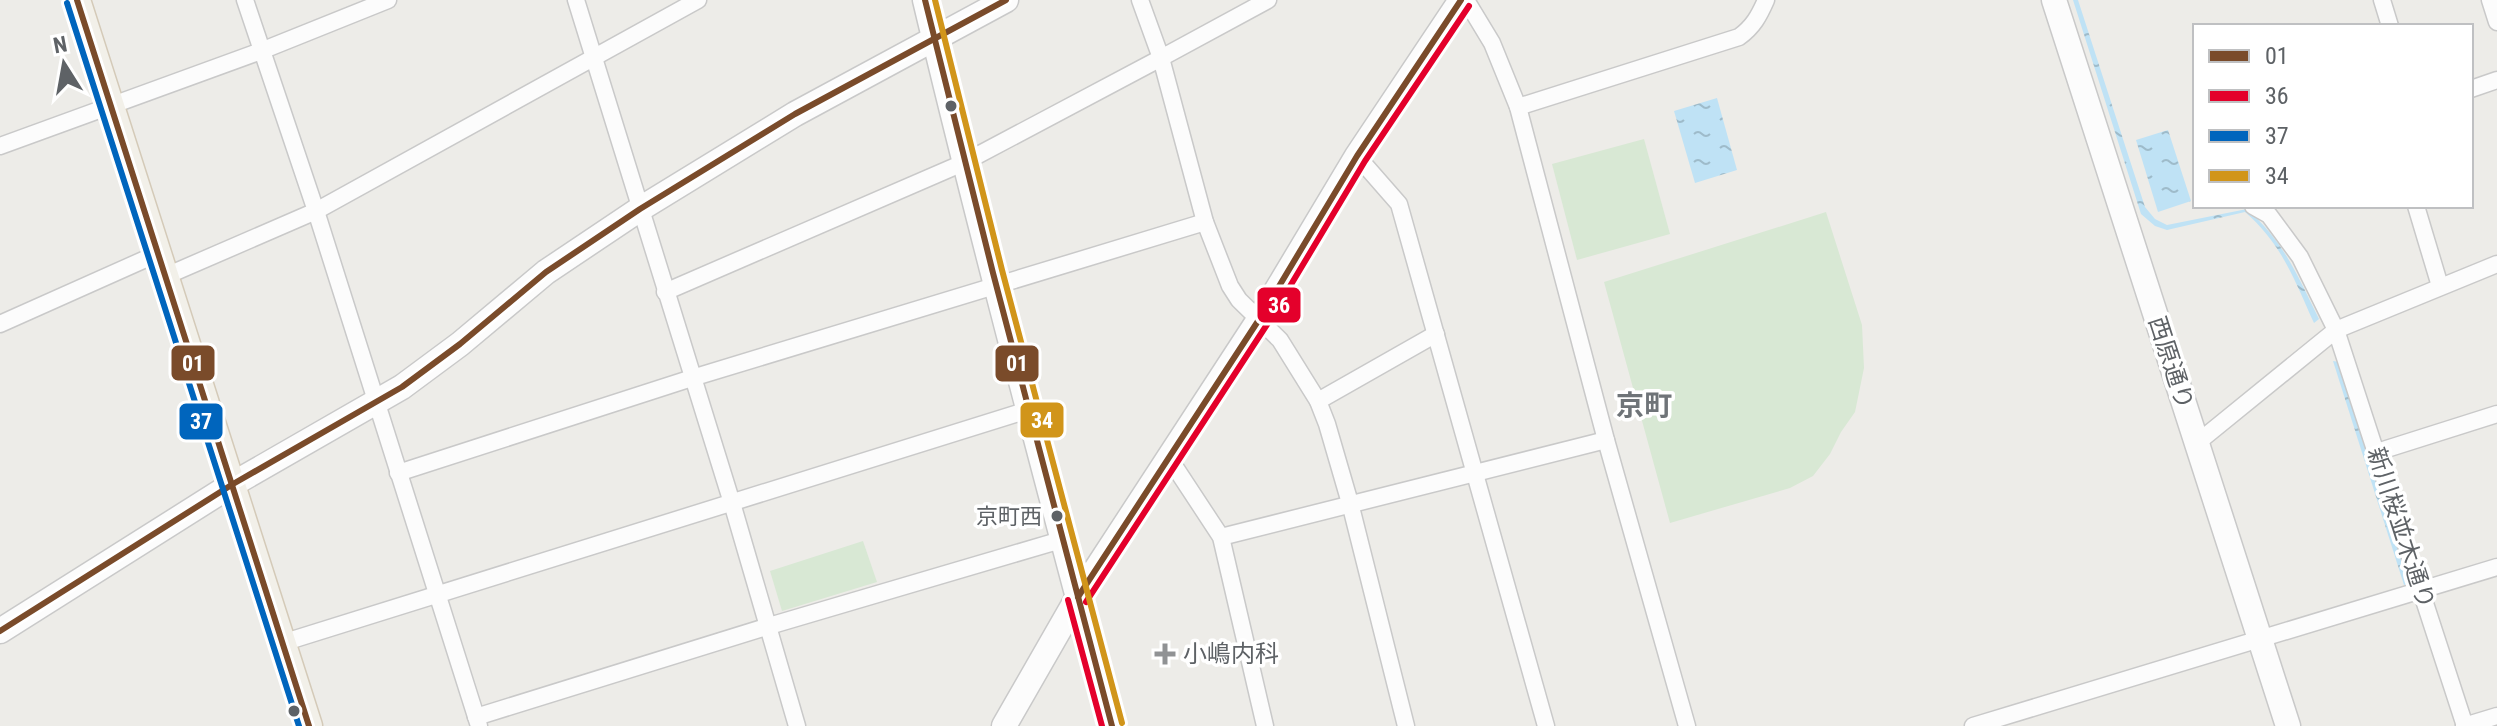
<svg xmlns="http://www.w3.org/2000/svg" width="2497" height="726" font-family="'Roboto Condensed','Noto Sans JP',sans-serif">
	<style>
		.park { fill: #d8e8d4 }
		.water { fill: url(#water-ripples) }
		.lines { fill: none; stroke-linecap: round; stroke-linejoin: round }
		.street-casing { stroke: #c9c9c9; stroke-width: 19 }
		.secondary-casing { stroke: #c9c9c9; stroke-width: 27 }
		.primary-casing { stroke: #d4cab8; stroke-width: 29 }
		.street { stroke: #fcfcfc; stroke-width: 16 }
		.secondary { stroke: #fcfcfc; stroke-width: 24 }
		.primary { stroke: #f2f0e9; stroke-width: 26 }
		.bus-1-casing { stroke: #fff; stroke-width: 12 }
		.bus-2-casing { stroke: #fff; stroke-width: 12 }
		.bus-3-casing { stroke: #fff; stroke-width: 12 }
		.bus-4-casing { stroke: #fff; stroke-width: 12 }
		.bus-1 { stroke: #7a4b2a; stroke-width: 6 }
		.bus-2 { stroke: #e4002b; stroke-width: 6 }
		.bus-3 { stroke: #0065bd; stroke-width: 6 }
		.bus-4 { stroke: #d1951a; stroke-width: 6 }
		.bus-dot { fill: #5e6266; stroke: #fff; stroke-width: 3 }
		.poi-dot { fill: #909294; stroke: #fff; stroke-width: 3 }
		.labels { text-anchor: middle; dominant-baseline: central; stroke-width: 7; stroke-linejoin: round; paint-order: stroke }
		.bus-label { font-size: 22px; fill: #5e6266; stroke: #fff; text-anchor: end }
		.street-label { font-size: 24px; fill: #5e6266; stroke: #fff }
		.poi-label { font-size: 24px; fill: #5e6266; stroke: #fff; text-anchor: start }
		.quarter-label { font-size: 28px; font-weight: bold; fill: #6f7478; stroke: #fff }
		.line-badge { stroke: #fff; stroke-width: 3 }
		.badge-label { font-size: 22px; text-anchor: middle; font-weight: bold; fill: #fff }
	</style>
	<defs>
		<pattern id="water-ripples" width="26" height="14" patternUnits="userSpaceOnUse" patternTransform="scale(2)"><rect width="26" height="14" fill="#bfe2f5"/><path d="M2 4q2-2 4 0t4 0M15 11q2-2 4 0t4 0" fill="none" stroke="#9ebbca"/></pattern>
	</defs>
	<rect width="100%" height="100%" fill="#edece8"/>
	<!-- park -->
	<g class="park">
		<path d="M1644,139L1670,234L1577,260L1552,164Z"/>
		<path d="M1826,212L1862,325L1864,368L1855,412L1841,432L1830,454L1813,476L1790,488L1670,523L1604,282Z"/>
		<path d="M863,541L877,582L782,611L770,571Z"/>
	</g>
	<!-- water -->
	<g class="water">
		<path d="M2073,0H2078L2145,207L2155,219L2167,225L2247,209C2285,243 2297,275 2319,319L2314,323C2294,279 2282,244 2245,212L2167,230L2155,226L2141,214Z"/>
		<path d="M1717,98L1737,170L1695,183L1674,111Z"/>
		<path d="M2168,130L2191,201L2158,212L2136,140Z"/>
		<path d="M2333,361L2339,362L2409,584L2404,585Z"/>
	</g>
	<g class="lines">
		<!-- street casing -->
		<g class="street-casing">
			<g id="street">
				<path d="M245,0L316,211L479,726"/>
				<path d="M576,0L732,503L797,726"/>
				<path d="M1140,0L1161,58L1268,0"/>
				<path d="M1466,0L1492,43L1518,107L1606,440L1687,726"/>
				<path d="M2382,0L2390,26"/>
				<path d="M2490,0L2497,22"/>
				<path d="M2471,89L2497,80"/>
				<path d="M1518,107L1739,37C1753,27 1759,16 1766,0"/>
				<path d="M0,146L261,51L388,0"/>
				<path d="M1357,156L1399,204L1546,726"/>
				<path d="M2253,206L2269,215L2300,257L2336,330L2465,726"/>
				<path d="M2416,206L2440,286"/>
				<path d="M166,276L316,211L698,0"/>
				<path d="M665,292L963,163L1161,58L1205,222L1230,286L1239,300L1280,340L1318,401L1327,424L1350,503L1406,726"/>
				<path d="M0,324L159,253"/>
				<path d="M1318,401L1436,334"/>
				<path d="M2197,443L2336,330L2497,264"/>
				<path d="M2377,452L2497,414"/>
				<path d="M1169,458L1221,537L1265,726"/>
				<path d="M398,473L692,378L1205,222"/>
				<path d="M1221,537L1606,440"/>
				<path d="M282,643L1028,410"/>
				<path d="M476,717L769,626L1061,540"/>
				<path d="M1973,726L2497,567"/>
				<path d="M2464,726L2497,716"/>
			</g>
		</g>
		<!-- secondary casing -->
		<g class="secondary-casing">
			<g id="secondary">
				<path d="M925,0C983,243 1048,484 1112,726"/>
				<path d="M2054,0L2288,726"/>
				<path d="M0,631L233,484L402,387L460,344L546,272L640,209L795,114L1006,0"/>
				<path d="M1004,726L1078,597L1260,318L1357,156L1461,0"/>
			</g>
		</g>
		<!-- primary casing -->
		<g class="primary-casing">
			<path id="primary" d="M77,0L309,726"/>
		</g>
		<!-- street -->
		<use href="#street" class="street"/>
		<!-- secondary -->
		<use href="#secondary" class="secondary"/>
		<!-- primary -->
		<use href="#primary" class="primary"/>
		<!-- bus-1 casing -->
		<g class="bus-1-casing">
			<g id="bus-1">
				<path d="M77,0L309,726"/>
				<path d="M925,0L993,273L1112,726"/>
				<path d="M1078,597L1260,318L1357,156L1461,0"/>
				<path d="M0,631L233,484L402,387L460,344L546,272L640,209L795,114L1006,0"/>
			</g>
		</g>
		<!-- bus-2 casing -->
		<g class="bus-2-casing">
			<g id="bus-2">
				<path d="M1068,600L1102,726"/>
				<path d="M1086,602L1268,323L1365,161L1469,6"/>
			</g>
		</g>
		<!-- bus-3 casing -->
		<g class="bus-3-casing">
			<path id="bus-3" d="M67,3L299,726"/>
		</g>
		<!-- bus-4 casing -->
		<g class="bus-4-casing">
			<path id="bus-4" d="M935,0L1002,270L1122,723"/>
		</g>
		<!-- bus-1 -->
		<use href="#bus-1" class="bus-1"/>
		<!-- bus-2 -->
		<use href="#bus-2" class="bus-2"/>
		<!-- bus-3 -->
		<use href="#bus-3" class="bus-3"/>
		<!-- bus-4 -->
		<use href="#bus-4" class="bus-4"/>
	</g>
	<!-- markers -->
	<g class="bus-dot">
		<circle cx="951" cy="106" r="7"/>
		<circle cx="1057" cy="516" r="7"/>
		<circle cx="294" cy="711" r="7"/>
	</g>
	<path class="poi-dot" d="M1161 642h8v8h8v8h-8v8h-8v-8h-8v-8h8z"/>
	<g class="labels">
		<!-- bus labels -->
		<g class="bus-label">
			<text x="1042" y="516">京町西</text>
		</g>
		<!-- street labels -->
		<g class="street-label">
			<text transform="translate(2171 363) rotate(72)">西原通り</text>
			<text transform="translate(2401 528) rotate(72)">新川桜並木通り</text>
		</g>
		<!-- poi labels -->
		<g class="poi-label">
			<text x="1183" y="654">小嶋内科</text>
		</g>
		<!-- quarter labels -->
		<g class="quarter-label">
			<text x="1644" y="405">京町</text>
		</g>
	</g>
	<g class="line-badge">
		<rect x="1256" y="286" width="46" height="38" rx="8" fill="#e4002b"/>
		<rect x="170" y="344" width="46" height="38" rx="8" fill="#7a4b2a"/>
		<rect x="994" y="344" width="46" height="39" rx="8" fill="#7a4b2a"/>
		<rect x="1019" y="401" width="46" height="38" rx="8" fill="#d1951a"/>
		<rect x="178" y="402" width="46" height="39" rx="8" fill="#0065bd"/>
	</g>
	<g class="badge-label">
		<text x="1279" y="313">36</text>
		<text x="193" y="371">01</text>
		<text x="1017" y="371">01</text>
		<text x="1042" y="428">34</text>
		<text x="201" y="429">37</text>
	</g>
	<!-- legend -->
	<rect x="2193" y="24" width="280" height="184" fill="#ffffff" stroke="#bfc0c2" stroke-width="2"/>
	<rect x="2209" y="50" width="40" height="12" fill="#7a4b2a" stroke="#bfc0c2" stroke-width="2"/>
	<text x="2265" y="64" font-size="24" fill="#5e6266">01</text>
	<rect x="2209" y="90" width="40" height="12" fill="#e4002b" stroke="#bfc0c2" stroke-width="2"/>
	<text x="2265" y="104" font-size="24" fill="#5e6266">36</text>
	<rect x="2209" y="130" width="40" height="12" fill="#0065bd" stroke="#bfc0c2" stroke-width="2"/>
	<text x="2265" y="144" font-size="24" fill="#5e6266">37</text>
	<rect x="2209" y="170" width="40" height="12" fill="#d1951a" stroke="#bfc0c2" stroke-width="2"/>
	<text x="2265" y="184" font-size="24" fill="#5e6266">34</text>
	<!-- north arrow -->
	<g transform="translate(64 64) rotate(349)" stroke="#ffffff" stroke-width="6" paint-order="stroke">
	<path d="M0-6L14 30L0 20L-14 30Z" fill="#5e6266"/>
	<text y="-12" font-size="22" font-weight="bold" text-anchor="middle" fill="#5e6266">N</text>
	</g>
</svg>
